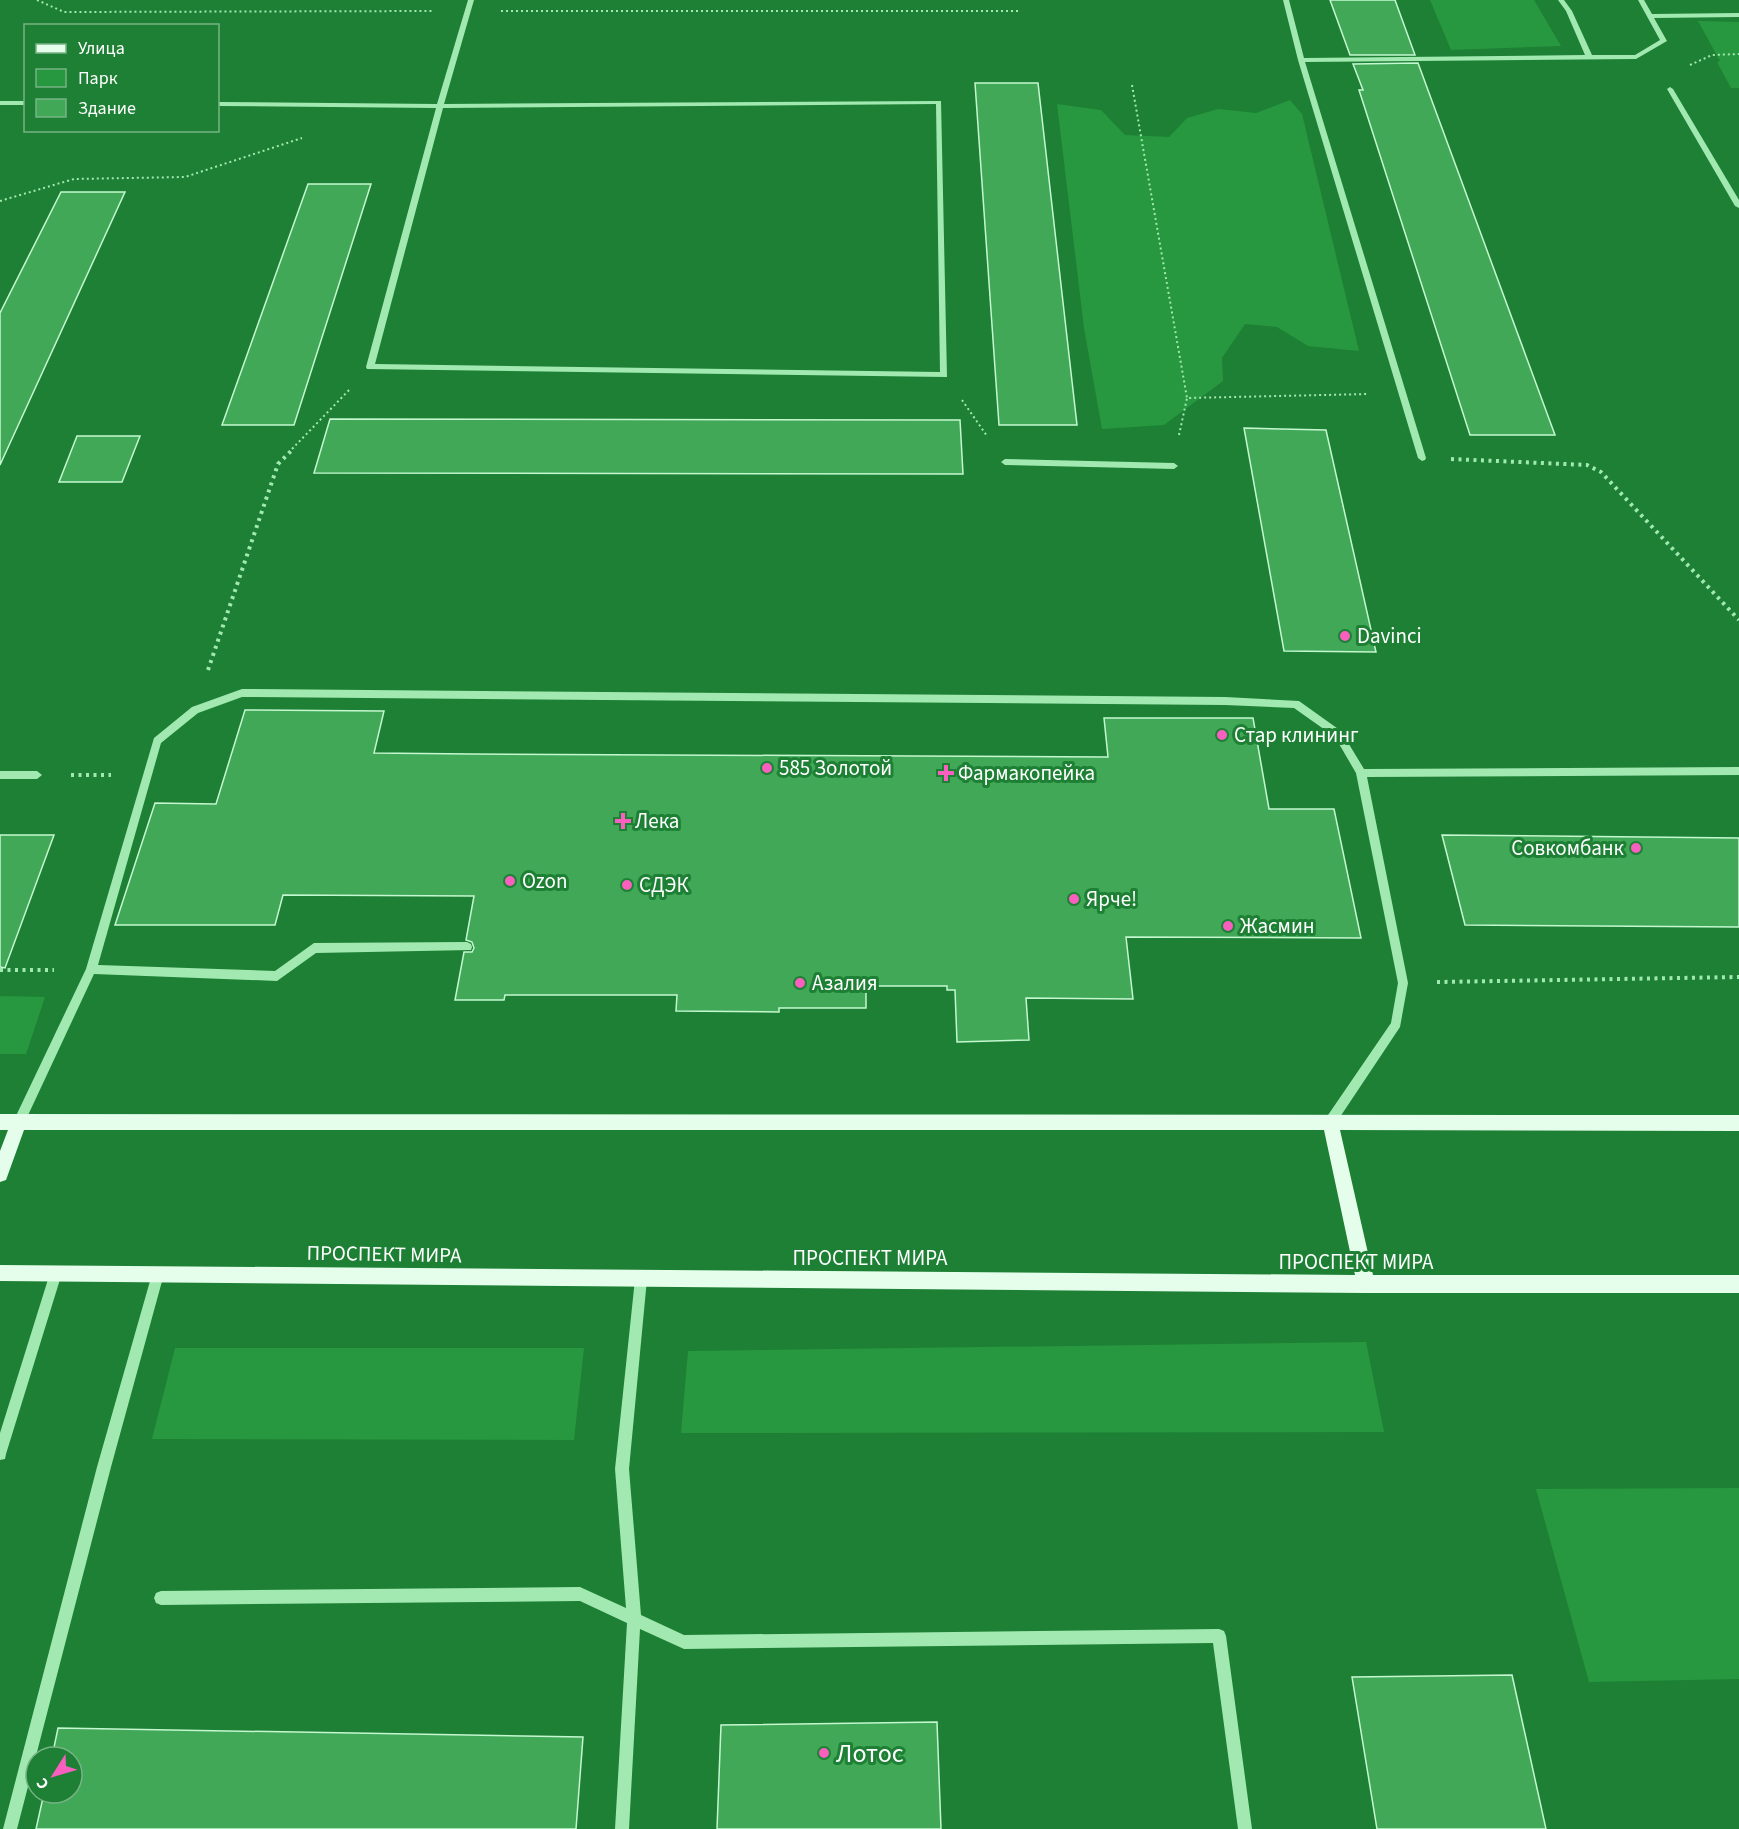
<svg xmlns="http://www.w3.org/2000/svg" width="1739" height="1829" font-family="'Source Sans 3',sans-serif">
<rect width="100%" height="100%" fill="#1d8034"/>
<path fill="#27983f" d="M1430 0H1534L1561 46 1451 50Z
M1698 21 1739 22V88H1731L1717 62 1720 61Z
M1290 100 1302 114 1359 351 1308 346 1277 327 1245 324 1222 358 1223 381 1164 425 1102 429 1084 328 1057 104 1101 110 1125 135 1169 137 1187 118 1218 109 1256 113Z
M0 996 45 997 26 1054H0Z
M1366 1342 1384 1432 681 1433 688 1351Z
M175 1348H584L574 1440 152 1439Z
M1739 1488V1679L1589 1682 1536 1489Z"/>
<path fill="#41a858" stroke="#c5f7d0" stroke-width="1.5" d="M1330 0H1395L1415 55H1350Z
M1418 63 1555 435H1470L1359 90H1363L1353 64Z
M975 83H1038L1077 425H999Z
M308 184H371L294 425H222Z
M61 192H125L0 465V313Z
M330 419 960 420 963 474 314 473Z
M1244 428 1326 430 1376 652 1284 651Z
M77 436H140L122 482H59Z
M245 710 384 711 374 753 472 754 1108 757 1104 718H1253L1269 809H1334L1361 938 1126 937 1133 999 1026 998 1029 1040 957 1042 955 990H947V986H866V1008H779V1012L676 1011 677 995H505L504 1000H455L464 952H472L474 948 472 942 466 940 474 896 283 895 275 925H115L155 803 216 804Z
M0 835H54L5 968 0 967Z
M1442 835 1739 838V927L1465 925Z
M1512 1675 1546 1829H1377L1352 1677Z
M937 1722 941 1829H717L721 1725Z
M58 1728 583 1737 576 1829H36L44 1793H72V1757H52Z"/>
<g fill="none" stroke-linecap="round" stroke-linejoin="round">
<path stroke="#a1e9b1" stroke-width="2" stroke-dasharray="2 3" stroke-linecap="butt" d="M37 0 64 12 434 11
M501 11H1019
M1690 65 1712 55 1739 54
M1132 85 1187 398
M0 201 74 179 185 177 302 138
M962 400 987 436
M1179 435 1187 398 1369 394
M292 449 351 388"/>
<path stroke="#a1e9b1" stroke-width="4" stroke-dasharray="3 4.5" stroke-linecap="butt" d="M1451 459 1587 465 1601 472 1739 620
M208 670 278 464 294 448
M71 775H111
M0 970H54
M1437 982 1739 977"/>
<path fill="#a1e9b1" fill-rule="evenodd" d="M468 0H474L444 104 941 101 947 377 367 369 366 367 436 108 218 106V102L437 104ZM936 104 940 372 375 364 443 108Z
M1283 0H1289L1304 58 1585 55 1566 11 1558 0H1564L1572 11 1592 55H1635L1660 40 1638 0H1644L1652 14 1739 13V17L1654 18 1667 41 1636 59 1305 62 1426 458 1425 460 1422 461 1418 458 1298 60Z
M1670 87 1673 89 1739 200V208L1735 206 1667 89Z
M0 101H26V105H0Z
M1005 459 1174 463 1178 466 1174 469 1005 465 1001 462Z
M242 689 1225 697 1299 701 1341 731 1364 769 1739 767V775L1367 777 1408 983 1400 1027 1334 1126 1330 1127 1326 1126 1324 1122 1326 1118 1391 1023 1398 983 1356 773 1335 737 1294 708 1225 705 242 697 198 713 161 743 98 965 275 971 314 943 467 942 471 944 472 947 471 950 316 953 277 981 94 974 23 1126 19 1127 15 1126 13 1122 15 1118 86 969 154 738 192 707Z
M0 771H37L42 775 37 779H0Z
M56 1267 60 1269 62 1273 6 1454 5 1459 0 1460V1433L50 1273 52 1269Z
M158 1268 162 1270 164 1274 111 1467 17 1829H3L97 1467 152 1274 154 1270Z
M641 1273 645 1275 647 1279 629 1469 641 1615 684 1635 1219 1629 1224 1631 1226 1636 1252 1829H1238L1213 1643 684 1649 640 1629 629 1829H615L627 1623 580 1601 161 1605 156 1603 154 1598 156 1593 161 1591 580 1587 626 1608 615 1469 635 1279 637 1275Z"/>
<path fill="#e4feeb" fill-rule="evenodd" d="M0 1114 1739 1115V1131L1340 1130 1373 1275H1739V1293H1366L0 1281V1265L1355 1275 1324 1130H24L6 1180 0 1182V1151L8 1130H0Z"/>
</g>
<g fill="#f85fbe" stroke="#1d8034" stroke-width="2">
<circle cx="1345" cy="636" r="6"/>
<circle cx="1222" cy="735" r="6"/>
<circle cx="767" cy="768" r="6"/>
<path d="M943 764h6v6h6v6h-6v6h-6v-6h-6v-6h6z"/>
<path d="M620 812h6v6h6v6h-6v6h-6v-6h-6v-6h6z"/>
<circle cx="1636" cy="848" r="6"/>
<circle cx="510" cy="881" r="6"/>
<circle cx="627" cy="885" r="6"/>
<circle cx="1074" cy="899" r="6"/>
<circle cx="1228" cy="926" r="6"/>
<circle cx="800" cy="983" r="6"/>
<circle cx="824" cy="1753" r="6"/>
</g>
<g text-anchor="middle" stroke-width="6" stroke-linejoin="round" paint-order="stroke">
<g font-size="21" fill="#fff" stroke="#1d8034" text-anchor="start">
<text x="1357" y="643">Davinci</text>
<text x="1234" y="742">Стар клининг</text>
<text x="779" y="775">585 Золотой</text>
<text x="958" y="780">Фармакопейка</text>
<text x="635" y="828">Лека</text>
<text x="1624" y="855" text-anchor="end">Совкомбанк</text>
<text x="522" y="888">Ozon</text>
<text x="639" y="892">СДЭК</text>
<text x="1086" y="906">Ярче!</text>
<text x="1240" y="933">Жасмин</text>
<text x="812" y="990">Азалия</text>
</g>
<g font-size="21" fill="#fff" stroke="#1d8034">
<text transform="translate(384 1254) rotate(1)" y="7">ПРОСПЕКТ МИРА</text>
<text x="870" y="1265">ПРОСПЕКТ МИРА</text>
<text x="1356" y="1269">ПРОСПЕКТ МИРА</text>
</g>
<g font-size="26" fill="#fff" stroke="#1d8034" text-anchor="start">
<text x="836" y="1762">Лотос</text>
</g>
</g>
<rect x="24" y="24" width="195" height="108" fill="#1d8034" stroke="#77b385" stroke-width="1.5"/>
<rect x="36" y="44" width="30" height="9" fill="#e4feeb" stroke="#77b385" stroke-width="1.5"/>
<text x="78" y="54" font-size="18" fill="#ffffff">Улица</text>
<rect x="36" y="69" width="30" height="18" fill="#27983f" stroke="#77b385" stroke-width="1.5"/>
<text x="78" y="84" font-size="18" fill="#ffffff">Парк</text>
<rect x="36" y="99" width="30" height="18" fill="#41a858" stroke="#77b385" stroke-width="1.5"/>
<text x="78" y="114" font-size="18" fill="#ffffff">Здание</text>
<g transform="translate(54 1775) rotate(233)"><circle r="28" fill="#1d8034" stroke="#77b385" stroke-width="1.5"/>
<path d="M0-4.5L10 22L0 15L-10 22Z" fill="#f85fbe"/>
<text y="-9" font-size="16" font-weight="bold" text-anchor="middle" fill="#ffffff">С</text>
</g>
</svg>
